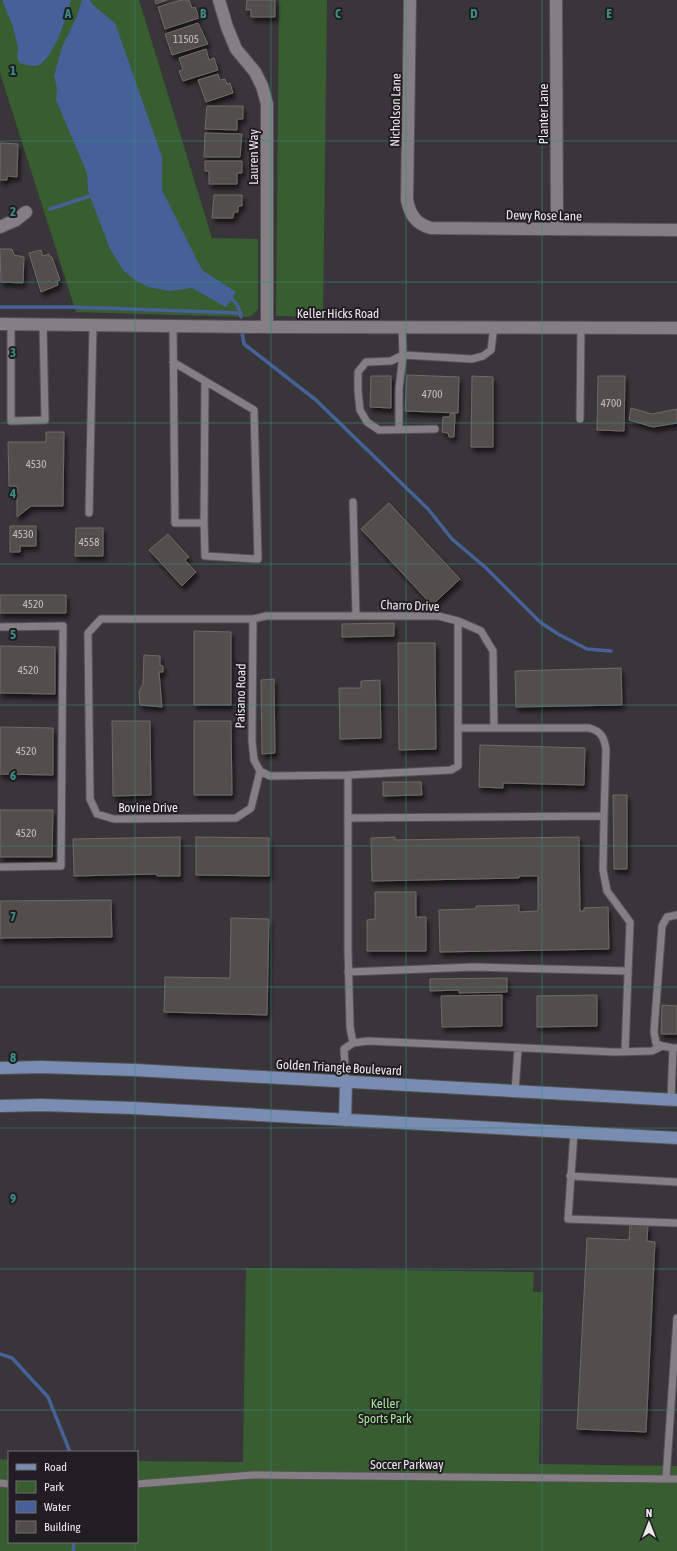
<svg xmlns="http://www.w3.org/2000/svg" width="677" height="1551" font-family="'Asap Condensed',sans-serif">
<defs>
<filter id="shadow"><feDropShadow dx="2.5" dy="4.5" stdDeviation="2" flood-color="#0009"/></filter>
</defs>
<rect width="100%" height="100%" fill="#393639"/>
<path fill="#375d30" d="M0 0H139L212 238 258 239V308C254 315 251 317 243 317L76 312 0 73Z
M279 0H327L323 317 276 316Z
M246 1268 534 1272 533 1292H543L539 1464 677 1466V1551H0V1459L9 1460V1542H137V1461L243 1462Z"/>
<path fill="#466198" d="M2 0H71C68 14 52 65 35 66 31 66 24 64 20 63L17 58 18 47 12 24Z
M82 0H90L93 5 115 23 162 157V190L202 270 236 292 226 307 192 288 170 291 148 287 135 280 123 270 110 249 88 191 87 173 56 100 57 88 54 76 62 47 77 16Z"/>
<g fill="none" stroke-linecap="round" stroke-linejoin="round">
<path stroke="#466198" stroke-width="3.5" d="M50 209 93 195
M229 297C237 302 240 308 241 317
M0 307H72L241 313
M242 332 244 344 316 400 428 509 452 539 486 568 540 622 558 634 587 649 611 651
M0 1354 12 1358 48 1397 70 1452
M73 1551 74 1542"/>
</g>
<path fill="#524d4b" stroke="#6e6a68" filter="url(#shadow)" d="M155 0H167L156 4Z
M181 0H189L192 8 195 7 199 18 165 29 158 7Z
M247 0H275V17H251V10H246Z
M198 23 208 44 172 55 165 34Z
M206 49 209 60 214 58 218 70 183 81 179 71 183 70 179 58Z
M218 74 220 80 225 79 227 84 230 83 233 93 206 102 198 80Z
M207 106H243V119H237V130L205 129Z
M205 133 242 134 240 157H204Z
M0 143 18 144 17 177 7 176V180H0Z
M205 161H242V173H237V184H209V171H205Z
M214 195H242V206H238V212H234L233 218H212Z
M0 249H12L14 255 24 257 23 283 1 282Z
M41 250 43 256 49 254 50 257H52L60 280 57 281 58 285 41 292 29 253Z
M407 375 459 377 458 413 405 411Z
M371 376H391V408L370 407Z
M472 376 493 377V447H471Z
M598 376H625L624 431 597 430Z
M631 408 652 414 677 409V423L653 427 629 420Z
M451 413 455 414 454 437H449L448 433 442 432 443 417H449Z
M46 432H64L63 506H31L17 517V486H9L8 442H46Z
M389 503 460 579 432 605 361 529Z
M10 526H36V546H20V552H10Z
M76 528H103V556H75Z
M168 534 189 557 185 560 196 572 182 586 149 550Z
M0 595H66V613H0Z
M394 623V636L342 637V624Z
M194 631 231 632V705H194Z
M398 643H435L436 749 399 750Z
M0 646 55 647V694L0 693Z
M144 655 160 656V665L163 666V672H159L162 707 140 705 139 692 143 684Z
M621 668 622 705 516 707 515 671Z
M274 679 275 753 262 754 261 680Z
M380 680 381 738 340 739 339 688H361V681Z
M112 721H150L151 795 113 796Z
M194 721H231L232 795H194Z
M0 727 53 728V775L0 774Z
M480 745 585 748 584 785 503 783V788L479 787Z
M383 782H421L422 795 383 796Z
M613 795H627V869H614Z
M0 810H53L52 857H0Z
M180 837V876H157V874L74 876 73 839Z
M196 837 269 838V876L196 875Z
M395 837V840L579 837 580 911H584V908L608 907 609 949 440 952 439 910 476 909V906L519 905V912L538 911V876H519V878L372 881 371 838Z
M375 892H416V917H426V951H367V920L375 919Z
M111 900 112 937 0 938V901Z
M231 918 269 919 267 1015 164 1012 165 977 230 978Z
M507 978V992L459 993V990L430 991V979Z
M502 995V1026L442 1027 441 996Z
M597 995V1026L537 1027V996Z
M662 1005 677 1006V1034H661Z
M630 1225H648L647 1241 655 1242 646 1432 577 1429 587 1238 629 1240Z"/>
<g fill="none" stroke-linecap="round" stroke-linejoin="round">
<defs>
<path id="service" d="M11 324V421L45 420 43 324
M173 325 175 523H204L205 556 258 559 254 410 173 362
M402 327 403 355 391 361 366 362 358 372V391L360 410 367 422 379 430 435 429
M580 419 581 327
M399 429V389L403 355 472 359 483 356 491 350 494 326
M353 502 356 616
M89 513 93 325
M204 523 205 381
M266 616H438L458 621V766L451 770 348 775 270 776 260 771 251 808 236 818 114 819 97 814 90 799 88 633 101 619H253Z
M253 619 252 741 254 760 260 771
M458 621 481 631 493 651 494 728
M0 627 63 626 61 866 0 867
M459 728H589C601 731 604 737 606 749L604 816
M348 775V818
M348 972 474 967 628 971
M353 1043 350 1027 348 949V818L604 816 603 870 607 891 630 922 625 1052
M673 1048 662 1046 656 1043 654 1032 662 926 667 917 677 915
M346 1082 344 1049 353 1043 368 1041 614 1052 652 1051 662 1046
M515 1091 518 1049
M671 1100 673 1048H677
M574 1132 568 1219 677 1223
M570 1176 677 1182
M666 1479 677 1318
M0 1483 9 1484
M137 1484 252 1475 677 1479"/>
<path id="minor" d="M219 0 227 27 236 49 255 72 262 86 267 104V327
M410 0 407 200C410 215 416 224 431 228L677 230
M556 0 557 229
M0 227 16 220 26 212"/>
<path id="tertiary" d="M0 324 267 327 677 328"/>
<path id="primary" d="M0 1068 41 1067 135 1070 677 1100
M0 1106 41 1105 133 1108 677 1138
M345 1120 346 1082"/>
</defs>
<use href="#service" stroke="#555355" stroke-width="9"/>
<use href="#minor" stroke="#555355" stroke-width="14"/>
<use href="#tertiary" stroke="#555355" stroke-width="14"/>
<use href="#primary" stroke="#555355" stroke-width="14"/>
<use href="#service" stroke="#837f82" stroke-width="7"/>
<use href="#minor" stroke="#837f82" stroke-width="12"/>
<use href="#tertiary" stroke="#837f82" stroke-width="12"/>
<use href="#primary" stroke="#798cb2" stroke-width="12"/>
</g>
<path fill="none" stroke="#3b8d87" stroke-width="1" stroke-opacity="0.55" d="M135 0V1452M271 0V1551M406 0V1551M542 0V1551M0 141H677M0 282H677M0 423H677M0 564H677M0 705H677M0 846H677M0 987H677M0 1128H677M0 1269H677M0 1410H677M135 1542V1551"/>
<g text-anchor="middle" stroke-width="4" stroke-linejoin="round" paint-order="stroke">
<g font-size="11" fill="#c4c1c2">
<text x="186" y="43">11505</text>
<text x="432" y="398">4700</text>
<text x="611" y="407">4700</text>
<text x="36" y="468">4530</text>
<text x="23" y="538">4530</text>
<text x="89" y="546">4558</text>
<text x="33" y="608">4520</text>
<text x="28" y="674">4520</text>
<text x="26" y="755">4520</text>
<text x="26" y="837">4520</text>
</g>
<g font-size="13" fill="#eae8ea" stroke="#201e20">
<text transform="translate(395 110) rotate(-89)" y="5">Nicholson Lane</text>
<text transform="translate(543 114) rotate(-90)" y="5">Planter Lane</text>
<text transform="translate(253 157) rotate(-90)" y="5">Lauren Way</text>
<text transform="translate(544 215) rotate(1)" y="5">Dewy Rose Lane</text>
<text x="338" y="318">Keller Hicks Road</text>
<text transform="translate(410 605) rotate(2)" y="5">Charro Drive</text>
<text transform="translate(240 696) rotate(-89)" y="5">Paisano Road</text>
<text x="148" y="812">Bovine Drive</text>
<text transform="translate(339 1067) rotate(3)" y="5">Golden Triangle Boulevard</text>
<text x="407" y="1469">Soccer Parkway</text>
</g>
<g font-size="13" fill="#a1e396" stroke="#201e20">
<text x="385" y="1408">Keller<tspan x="385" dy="15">Sports Park</tspan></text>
</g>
</g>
<g font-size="13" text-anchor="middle" font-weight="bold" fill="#3b8d87" stroke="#201e20" stroke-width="4" stroke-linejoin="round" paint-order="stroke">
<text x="68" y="18">A</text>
<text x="203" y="18">B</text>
<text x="338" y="18">C</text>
<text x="474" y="18">D</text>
<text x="609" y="18">E</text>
<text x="13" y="75">1</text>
<text x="13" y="216">2</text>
<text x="13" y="357">3</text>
<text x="13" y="498">4</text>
<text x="13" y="639">5</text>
<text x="13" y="780">6</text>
<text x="13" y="921">7</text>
<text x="13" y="1062">8</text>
<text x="13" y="1203">9</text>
</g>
<rect x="8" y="1451" width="130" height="92" fill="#201e20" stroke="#716f71"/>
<rect x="16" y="1464" width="20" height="6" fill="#798cb2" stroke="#716f71"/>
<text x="44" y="1471" font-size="12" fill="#eae8ea">Road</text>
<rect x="16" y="1481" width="20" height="12" fill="#375d30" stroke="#716f71"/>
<text x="44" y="1491" font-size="12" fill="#eae8ea">Park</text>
<rect x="16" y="1501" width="20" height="12" fill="#466198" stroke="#716f71"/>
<text x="44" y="1511" font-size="12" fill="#eae8ea">Water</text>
<rect x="16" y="1521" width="20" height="12" fill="#524d4b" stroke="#716f71"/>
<text x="44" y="1531" font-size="12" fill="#eae8ea">Building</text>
<g transform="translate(649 1523)" stroke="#201e20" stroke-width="3" paint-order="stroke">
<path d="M0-3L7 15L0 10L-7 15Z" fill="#eae8ea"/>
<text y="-6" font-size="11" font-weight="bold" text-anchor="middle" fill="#eae8ea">N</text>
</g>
</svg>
